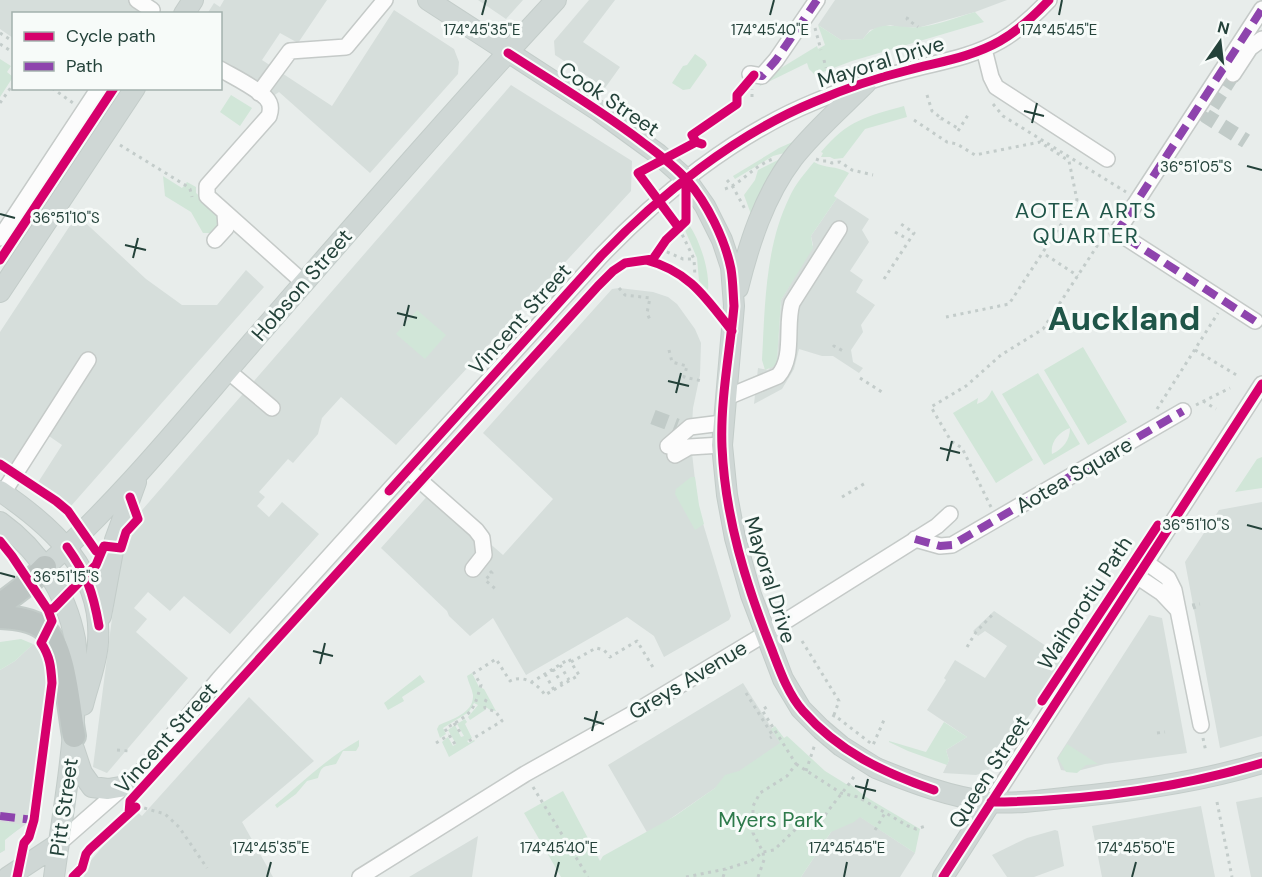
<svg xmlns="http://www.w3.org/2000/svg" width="1262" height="877" font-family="'DM Sans',sans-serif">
<rect width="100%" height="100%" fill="#e8edeb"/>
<path fill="#d6dedb" d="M0 0H146L137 13 14 14 13 38 0 29Z
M224 0H327L298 43 280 33 262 60 332 106 394 10 454 49 459 62 458 74 370 173 279 92 270 98 221 65 220 14H207L214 3 220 7Z
M478 0H523L506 19Z
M589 0H615L583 42 620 67 605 88 555 55 554 41Z
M835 0H1007L975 12 921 27 903 28 890 25 870 30 863 39 841 40 818 25Z
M511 85 632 161 631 191 396 445 341 397 322 418 318 434 293 463 288 459 259 492 265 497 257 506 269 517 282 502 319 534 230 634 184 596 170 611 148 592 134 608 147 619 136 632 188 678 107 773 93 767 123 532Z
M837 198 869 219 862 230 869 242 850 271 863 280 856 292 875 305 861 325 863 332 851 350 853 362 863 368 859 373 833 356H822L799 349 794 369 782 389 754 404 758 368 768 370 777 360 781 300 813 245 811 236Z
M77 215 146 279 182 305H217L246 270 264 287 71 506 37 484 62 445 46 434 19 473 0 460V332Z
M619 288 653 292 668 297 677 304 695 329 701 343 700 375 693 408 691 444 698 507 731 616 729 620 664 657 654 636 627 617 526 675 493 618 470 636 449 616 447 611 381 548 431 492 503 555 553 499 483 433 612 289Z
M1262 502V736L1220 748 1185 562 1219 510Z
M994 611 1071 663 1045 703 1040 700 1018 732 1022 736 1008 757 1000 758 986 772 976 775 943 773 949 760 946 750 967 737 927 710 946 680 944 678 955 660 985 678 1007 646 985 631 978 636 973 631Z
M1149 615 1162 618 1187 753 1105 764 1073 772 1061 770 1057 758Z
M33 644 40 649 46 662 47 676 29 822 5 839V850L0 853V670L15 661Z
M743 683 781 743 648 834 608 765Z
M249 697 314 761 242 822 273 877H84L86 866 104 845 136 811 142 816Z
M1262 797V877H1251L1236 802Z
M1201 806 1215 877H1102L1092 826Z
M847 808 915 853 900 877H801Z
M1055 830 1058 831 1064 866 1034 877H1007L992 855 1027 838Z
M478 836 472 877H409Z"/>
<path fill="#d1e6d8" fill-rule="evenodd" d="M975 12 984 22 852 61 815 75 809 69 807 63 758 87 781 68 817 46 818 49 825 45 818 25 841 40 863 39C879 17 898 30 920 27 938 25 957 17 975 12Z
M695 54 705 61 707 65 690 89 683 90 672 83 683 66 687 65Z
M0 59 11 66 7 72 13 77 0 97Z
M231 95 252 108 240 126 220 112Z
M904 106 907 117 865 129 843 158 834 159 830 157H821L823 153 821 152C848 120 865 117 904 106Z
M797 140 788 152 773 156 735 179 733 176 779 148Z
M782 158 752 217 744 195 755 180 758 170Z
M814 162C826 169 835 165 849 173L834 196 837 198 811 236 813 248 781 300 777 360 775 366 765 370 762 360C765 306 765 246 790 196 796 183 805 173 814 162Z
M163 176 182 188 187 182 196 187V193L225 218 213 233H203L191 212 165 196Z
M689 225C700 240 710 272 708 290L699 281 697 258 684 228Z
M417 310 446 335 425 359 396 334Z
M1083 347 1127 422 1088 445 1044 370Z
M1038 373 1080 444 1044 465 1002 394ZM1070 428C1070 440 1063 449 1052 454 1050 442 1059 432 1070 428Z
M992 390 1033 460 996 483 953 413 978 398 977 404C985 401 988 398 992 390Z
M1262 457V488L1235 492 1257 459Z
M691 477H695L699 505 704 524 695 530 675 494 676 489Z
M21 639 33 644 15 661 0 670V642Z
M472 673 479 687 484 689 496 711 490 710 486 707 484 708 485 710 470 720 468 717 478 705 474 703 469 712 443 728 446 734 440 738 437 729 439 725C452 719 474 713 473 695 472 688 468 682 467 676Z
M420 675 425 682 402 697 404 701 388 710 384 703Z
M465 719 467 722 465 724 472 738 467 741 469 743 474 740 475 741 449 757 442 742 448 737 453 746 456 744 448 730 455 725 461 737 464 736 457 724Z
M944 722 967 737 946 750 949 760 947 765 908 751 889 742V741L926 752Z
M775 726 784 738 787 736 825 771 846 784H850L866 797 920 829 915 853 860 817 854 822 831 832 801 877H561L524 813 563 791 600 861 603 856 675 816 715 788 725 775 739 771 780 743 771 729Z
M359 740V746L356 751H343L336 764C323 767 322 765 318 778L307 781 296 794 277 808 275 805C302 783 328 757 359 740Z
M1067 744 1098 764 1086 765 1077 773 1066 772 1058 758Z
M0 822 19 824 21 827 5 840V850L0 853Z"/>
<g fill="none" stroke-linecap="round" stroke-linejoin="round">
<path stroke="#c1cbc8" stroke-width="15" stroke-dasharray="15 8" stroke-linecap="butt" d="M1233 74 1206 116 1246 141
M653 417 677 426"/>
<defs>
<path id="minor" d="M137 0 152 10
M984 49 991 77 996 87 1107 159
M220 69C234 77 255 87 266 98 271 103 271 110 269 116L207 186V196L304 283
M750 74 762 76 776 60 817 0
M1233 74 1250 48 1262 39
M259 93 290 51 346 47 385 0
M0 238 99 88
M215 240 226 228 225 213
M1255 321 1117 232 1262 9
M228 371 272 408
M725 398 778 376C795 357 785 326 792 303L839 229
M668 446 690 427 722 423
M675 455 689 447 722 445
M408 470 476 530 482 538 484 555 473 569
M3 493 88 360
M915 539 940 546 952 545 1183 411
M1147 563 1168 578 1174 590 1201 725
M1138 577 1162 593 1178 610
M991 802 1262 384
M58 844 146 767 219 679 260 633 601 256C658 196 736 134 814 102 844 89 876 78 909 70 939 62 972 57 1000 41 1019 30 1034 16 1049 0
M360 877 525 774 632 714 765 634 937 526 950 514"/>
<path id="major" d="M428 0 599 111 658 154 686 179 705 206 722 240 731 267 734 306 722 445 727 495 735 538 751 595 783 679 801 709 821 729
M184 14 193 0
M738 288C749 244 764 196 793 158 814 131 842 107 866 83
M0 292 135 88
M0 491C53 527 103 572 98 642 97 663 88 684 83 705
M0 522C39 550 66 592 75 639 78 659 76 679 75 699 73 759 62 818 54 877
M45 567C120 500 183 422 248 347 350 230 451 113 556 0
M101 616 115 540 136 482
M74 749 82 773 92 787 108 789 126 786
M876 768C913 783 950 797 990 802 1017 804 1046 800 1072 797 1136 791 1200 782 1262 763
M8 877 58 844
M943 877 991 802"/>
<path id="highway" d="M0 605 30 582 45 567
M0 617C15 618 32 619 44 629 65 645 69 710 74 736"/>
</defs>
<use href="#minor" stroke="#c5cac8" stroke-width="18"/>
<use href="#major" stroke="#c3ccc9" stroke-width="22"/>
<use href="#highway" stroke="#c3ccc9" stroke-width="26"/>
<path stroke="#c3ccca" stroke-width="3" stroke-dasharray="3 4.5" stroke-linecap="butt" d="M908 17 907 19 918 27
M815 28 821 50
M0 33 14 42
M0 44 14 53
M14 60V63
M824 60 826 68
M14 71V72
M52 88 73 103
M927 95 932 111 941 118 940 120
M752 97V89
M0 103 14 83
M993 104 1003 116 1126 192
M941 118 959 129
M914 120 947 142 957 144 975 155 1040 142 1069 161 1077 200 1009 304 946 317
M958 131 968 115
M120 145 185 185 190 189 192 197
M816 159 821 161H827L832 163 840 162 852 170 873 175
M727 180 733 187 746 211
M725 189C741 184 753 166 773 159
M679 228 694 259 695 277
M895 232 904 237
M660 249 683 259H694
M1046 255 1078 276
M884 279 914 233 901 224
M619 288 625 295 650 298 647 313 651 322
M833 347 834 346 845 352
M669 350 672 362 687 366 684 377 702 381
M1195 350 1238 376
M860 378 885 394
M1203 401 1216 409
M1196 405 1230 388
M1157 409 1218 313
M842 497 867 482
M991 507 962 448 951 441 931 407 966 386 1001 355 1043 329 1099 243 1105 239
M490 571 492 573 485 580 498 591
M1192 605 1200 604
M1193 608 1200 606
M802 641 839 701 834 715
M967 647 976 632 995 612
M571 662 596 648 604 650 610 657 637 641 654 669
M560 665 569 680
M553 669 562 684
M545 674 554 690
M746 693 773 736 770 738
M833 717 834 715 873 745 884 720
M454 723 462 735
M1157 733 1165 732
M1203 738 1206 752
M469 741 502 721 496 712 485 708 484 704 488 696
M436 743 449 735
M455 744 445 729C470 714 473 714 481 685L474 673 496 659 510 681C523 674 538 684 545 695L579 675 569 659 532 682
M117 750 129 751
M796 764 841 793 858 797 908 826 916 829 926 826
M806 771 815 744
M533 787 588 877
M1217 802 1232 877
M137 806 165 814 179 827 207 868
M875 830 885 813
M686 877 726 869 751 861 763 852 774 850 800 825 822 820C832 804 845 791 855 775
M723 877 726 869
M758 877 764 860 763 852 753 833V806L760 793 787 776 796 764 762 710 768 706"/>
<use href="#minor" stroke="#fcfcfc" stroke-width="15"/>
<use href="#major" stroke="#cfd7d5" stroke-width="20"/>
<use href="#highway" stroke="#bcc4c2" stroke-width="22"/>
<defs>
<path id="major-bridge" d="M821 729 841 746 876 768"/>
</defs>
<use href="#major-bridge" stroke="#c3ccc9" stroke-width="22" stroke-linecap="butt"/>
<use href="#major-bridge" stroke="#cfd7d5" stroke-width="20"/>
<path stroke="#8e44ad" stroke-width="8" stroke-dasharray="15 8" stroke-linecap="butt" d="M750 74 762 76 776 60 817 0
M1255 321 1117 232 1262 9
M915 539 940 546 952 545 1183 411
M0 816 34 820"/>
<defs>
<path id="cycleway" d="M508 53C553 82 599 109 641 141 657 153 674 165 687 180 707 203 725 239 731 269 733 281 733 293 734 306 730 351 720 401 722 447 725 517 746 585 772 650 780 671 788 694 803 711 838 751 884 773 934 790
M696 142 692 135 737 104V95L754 75
M679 228 638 173 696 142 702 144
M0 260 114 88
M646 260C689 271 706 298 732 331
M0 464 56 501 68 511 96 551 101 553 104 546 121 548 126 532 138 519 130 497
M389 491 601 256C658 196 736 134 814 102 844 89 876 78 909 70 939 62 972 57 1000 41 1019 30 1034 16 1049 0
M0 541 12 556 48 610
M67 547C87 575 93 592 99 626
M1042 701 1158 525
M991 802C1082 801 1175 789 1262 763
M129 813 130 801 598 286 613 271 625 263 653 259 666 240 686 221V179
M17 877 24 843 29 837 34 820 52 683C51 667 50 656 41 643L52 621 48 610 54 608 96 565 101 553
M73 877 82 868 86 854 90 849 136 807
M943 877 1262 384"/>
</defs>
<use href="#cycleway" stroke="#f7fbf9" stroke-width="13"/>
<use href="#cycleway" stroke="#d6006c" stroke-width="9"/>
</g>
<path fill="none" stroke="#24423a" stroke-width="2" d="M482 15 486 0M770 15 774 0M1059 15 1062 0M1024 111 1044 116M1032 123 1037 103M1247 166 1262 170M0 214 15 218M125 245 146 250M133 258 138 238M397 313 417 318M404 326 409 305M668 381 689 386M676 393 681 373M940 448 960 453M947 461 952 441M1247 525 1262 529M0 573 15 577M313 651 333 656M320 664 325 643M584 718 604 724M592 731 597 711M855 786 876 791M863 799 868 779M267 877 271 862M555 877 559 862M844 877 847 862M1132 877 1136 862"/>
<g text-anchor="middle" stroke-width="6" stroke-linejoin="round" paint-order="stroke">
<g font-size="21" fill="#24423a" stroke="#f7fbf9">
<text transform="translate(881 62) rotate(-17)" y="7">Mayoral Drive</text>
<text transform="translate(609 99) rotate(34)" y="7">Cook Street</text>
<text transform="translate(302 285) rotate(-49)" y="7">Hobson Street</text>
<text transform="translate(520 319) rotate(-48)" y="7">Vincent Street</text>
<text transform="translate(1074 475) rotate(-30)" y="7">Aotea Square</text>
<text transform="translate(770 580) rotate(73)" y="7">Mayoral Drive</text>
<text transform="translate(1085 603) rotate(-57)" y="7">Waihorotiu Path</text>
<text transform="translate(688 680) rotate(-31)" y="7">Greys Avenue</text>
<text transform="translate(166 738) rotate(-48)" y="7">Vincent Street</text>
<text transform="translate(989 772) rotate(-57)" y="7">Queen Street</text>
<text transform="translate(64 807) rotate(-82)" y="7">Pitt Street</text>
</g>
<g font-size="21" fill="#2d7a4b" stroke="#f7fbf9">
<text x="771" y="827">Myers Park</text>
</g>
<g font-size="22" letter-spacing="1.5" fill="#1f5548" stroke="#f7fbf9">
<text x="1086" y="218">AOTEA ARTS<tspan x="1086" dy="25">QUARTER</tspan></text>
</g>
<g font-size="33" font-weight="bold" fill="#1f5548" stroke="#f7fbf9">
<text x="1124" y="330">Auckland</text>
</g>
</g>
<g font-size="15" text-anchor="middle" fill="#24423a" stroke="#f7fbf9" stroke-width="6" stroke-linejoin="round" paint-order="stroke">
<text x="482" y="35">174°45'35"E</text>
<text x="770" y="35">174°45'40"E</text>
<text x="1059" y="35">174°45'45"E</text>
<text x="1196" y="172">36°51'05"S</text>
<text x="66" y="223">36°51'10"S</text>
<text x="1196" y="530">36°51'10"S</text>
<text x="66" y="582">36°51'15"S</text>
<text x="271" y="853">174°45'35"E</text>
<text x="559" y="853">174°45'40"E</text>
<text x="847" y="853">174°45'45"E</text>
<text x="1136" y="853">174°45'50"E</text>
</g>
<rect x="12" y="12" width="210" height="78" fill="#f7fbf9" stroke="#a3b1ad" stroke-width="1.5"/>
<rect x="24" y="32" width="30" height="9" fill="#d6006c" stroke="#a3b1ad" stroke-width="1.5"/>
<text x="66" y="42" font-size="18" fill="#24423a">Cycle path</text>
<rect x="24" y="62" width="30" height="9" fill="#8e44ad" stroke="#a3b1ad" stroke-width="1.5"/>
<text x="66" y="72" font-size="18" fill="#24423a">Path</text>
<g transform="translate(1220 42) rotate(14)" stroke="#f7fbf9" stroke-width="4.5" paint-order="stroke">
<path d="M0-4.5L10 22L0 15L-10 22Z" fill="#24423a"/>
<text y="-9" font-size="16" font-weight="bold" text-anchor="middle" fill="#24423a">N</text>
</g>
</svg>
